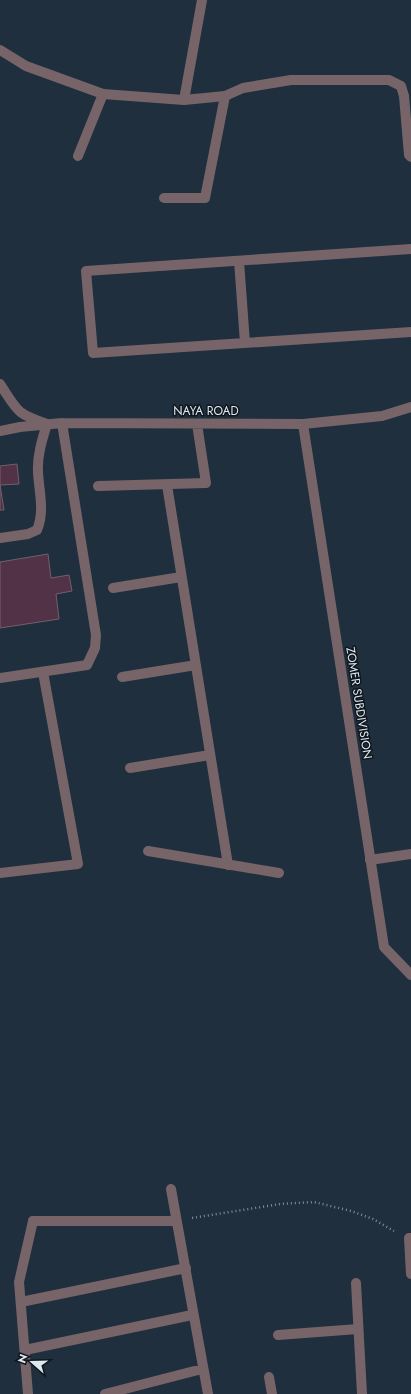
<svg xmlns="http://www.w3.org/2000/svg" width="411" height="1394" font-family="Jost,sans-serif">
<rect width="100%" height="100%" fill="#1f2f3d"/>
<path fill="#523246" stroke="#745f6c" d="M17 464 19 484 0 485 4 510H0V466Z
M48 554 51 578 69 575 72 591 56 594 59 619 0 628V562Z"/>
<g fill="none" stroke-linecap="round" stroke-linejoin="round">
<path stroke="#818e9a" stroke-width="2.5" stroke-dasharray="1 3" stroke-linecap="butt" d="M192 1218 280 1204 314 1202 351 1211 373 1219 394 1231"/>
<path stroke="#766468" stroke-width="10" d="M184 100 202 0
M78 156 103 94
M164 198H205L225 96
M0 384C18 411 15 413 47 424
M370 860 411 854
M0 873 78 864 43 672
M33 1221H175
M21 1302 186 1268
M278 1335 358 1329
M25 1350 192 1315
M269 1377 272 1394"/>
<path stroke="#766468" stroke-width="10" d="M0 50 26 66 103 94 184 100 225 96 243 88 291 80H389L401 86 404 96 409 155 411 157
M411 249 86 271 93 353 411 332
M239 261 245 343
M303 424 384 947 411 975
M0 431 20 427 62 423 303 424 382 416 411 407
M167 485 228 865
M98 486 206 483 197 424
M0 538 28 534 37 530C45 511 39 492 38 472 37 456 42 440 47 424
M113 588 181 577
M122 677 196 665
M0 678 87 665 95 648 96 635 62 423
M130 768 210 755
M148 851 279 873
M171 1189 208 1394
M411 1238H409L411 1274
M356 1283 362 1394
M28 1394 19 1282 33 1221
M105 1394 202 1369"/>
</g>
<g text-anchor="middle" stroke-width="3" stroke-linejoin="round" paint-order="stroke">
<g font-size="12" fill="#dee8f1" stroke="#0f161d">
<text x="206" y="415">NAYA ROAD</text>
<text transform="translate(359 703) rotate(81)" y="4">ZOMER SUBDIVISION</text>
</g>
</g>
<g transform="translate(32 1362) rotate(290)" stroke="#0f161d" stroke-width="3" paint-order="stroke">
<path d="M0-3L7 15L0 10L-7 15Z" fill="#dee8f1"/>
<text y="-6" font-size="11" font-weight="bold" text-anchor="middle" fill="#dee8f1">N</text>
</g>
</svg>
